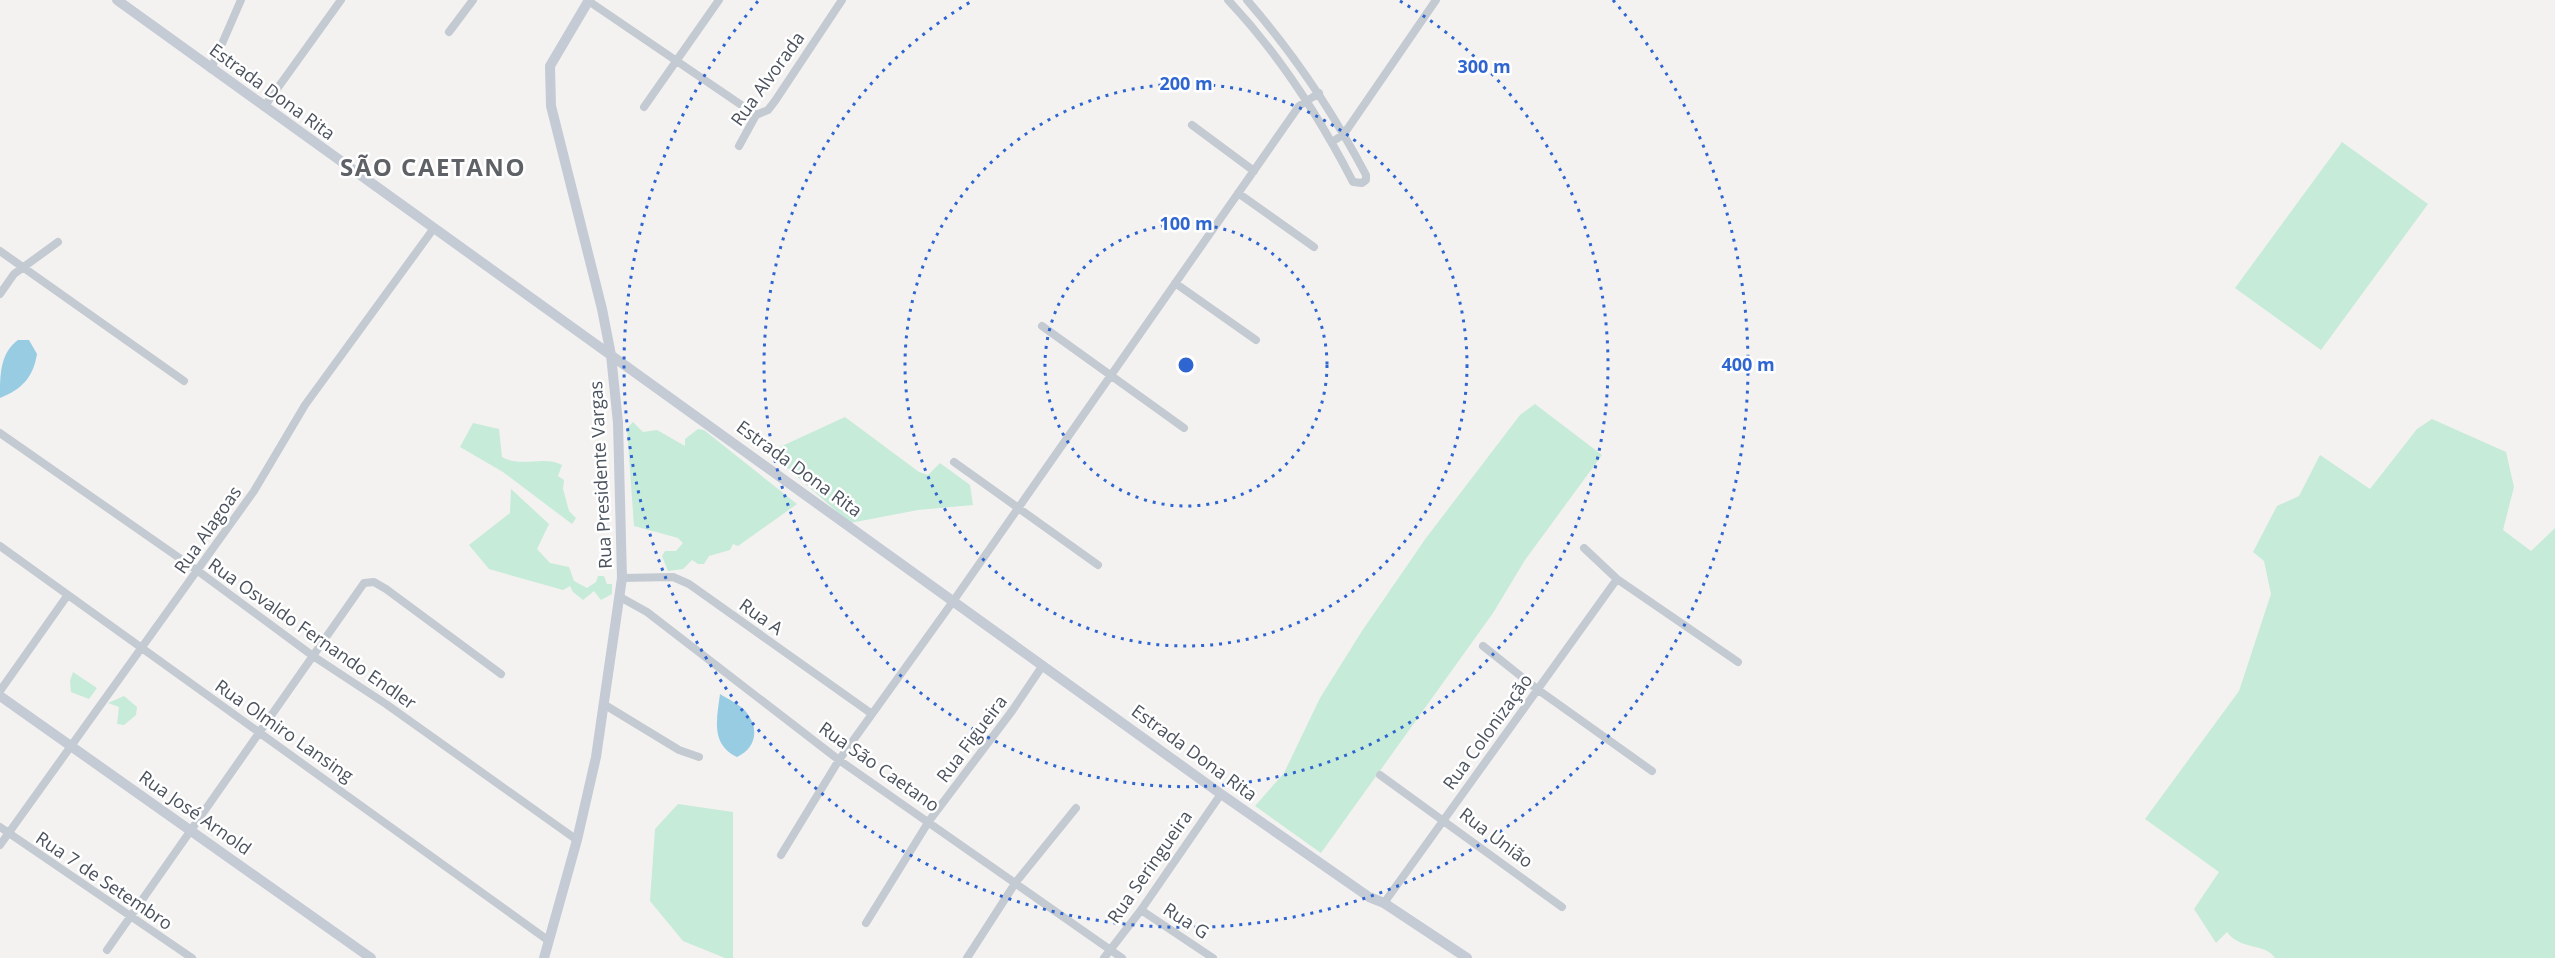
<svg xmlns="http://www.w3.org/2000/svg" width="2555" height="958" font-family="'Open Sans',sans-serif">
<rect width="100%" height="100%" fill="#f3f2f1"/>
<path fill="#c6ebd8" d="M2342 142 2428 204 2321 350 2235 288Z
M1535 404 1602 455 1525 560 1493 613 1321 853 1255 806 1284 773 1320 698 1362 631 1426 538 1520 415Z
M845 417 919 472 928 475 940 463 970 485 973 505 918 510 850 523 769 452Z
M2432 419 2506 452 2514 487 2503 530 2531 551 2555 528V958H2275C2264 942 2241 951 2227 932L2216 943 2194 909 2219 872 2145 819 2239 691 2271 594 2264 561 2253 552 2277 506 2299 496 2320 455 2370 489 2417 429Z
M633 422 643 432 657 430 685 446V439L698 429 704 430 797 504 738 546 733 544 730 550 709 556 704 564H698L692 560 683 569 668 571 662 556 665 551H676L683 543 678 538 634 526 627 428Z
M473 423 499 429 502 457C520 468 544 455 562 465L558 476 564 480 563 489 569 511 576 518 572 524 503 472 460 447Z
M511 489 549 524 537 549 550 563 569 567 574 581 587 588 596 582 598 576H604L607 584H612V594L601 600 594 591 583 600 573 592 570 586 563 590 489 569 469 545 510 513Z
M73 672 97 688 89 699 71 692 70 681Z
M124 696 137 707 136 715 124 725 117 724 119 707 108 703Z
M678 804 733 812V958H725L683 941 650 901 655 829Z"/>
<path fill="#98cce3" d="M18 340H29L37 354C33 378 22 389 0 398 0 375 0 353 18 340Z
M720 694C728 699 741 705 747 713 760 730 755 749 737 757 710 744 717 718 720 694Z"/>
<g fill="none" stroke-linecap="round" stroke-linejoin="round">
<path stroke="#c4cad1" stroke-width="8" d="M587 0 756 115
M1228 0C1279 54 1319 116 1353 182L1362 183 1366 180V175C1333 112 1294 54 1247 0
M449 32 473 0
M211 69 241 0
M264 107 341 0
M644 107 719 0
M1192 125 1254 171
M1332 142 1344 134 1436 0
M739 146 756 115 768 110 775 101 842 0
M1238 193 1314 247
M0 251 184 381
M1175 283 1256 340
M0 294 14 274 58 242
M1042 326 1184 428
M0 433 198 571 313 656 386 704 577 840
M954 462 1098 565
M0 546 549 941
M1584 548 1617 579 1738 662
M622 578 673 577 689 584 872 714
M620 597 647 612 839 760 1122 958
M1483 646 1537 689 1652 771
M0 691 67 596
M605 705 679 750 699 757
M1380 775 1562 907
M0 827 192 958
M0 845 254 491 305 405 434 228
M781 855 839 760 954 600 1299 106 1319 93
M1384 903 1617 579
M1141 910 1213 958
M866 923 929 821 1012 711 1043 665
M107 950 364 583 374 582 386 589 501 674
M967 958 1016 882 1076 808
M1104 958 1141 910 1221 794"/>
<path stroke="#c4cbd5" stroke-width="10" d="M117 0 1221 794 1369 897 1384 903 1467 958
M0 696 371 958
M544 958 577 840 596 757 622 578 618 423 611 355 602 309 551 106 550 66 589 0"/>
</g>
<g fill="none" stroke="#2e65d0" stroke-width="3" stroke-dasharray="3 6">
<circle cx="1186" cy="365" r="141"/>
<circle cx="1186" cy="365" r="281"/>
<path d="M1400 1A422 422 0 1 1 972 1"/>
<path d="M1613 0A562 562 0 1 1 759 0"/>
</g>
<g text-anchor="middle" stroke-width="5" stroke-linejoin="round" paint-order="stroke">
<g font-size="18" fill="#4b525d" stroke="#fff">
<text transform="translate(768 79) rotate(-54)" y="6">Rua Alvorada</text>
<text transform="translate(272 92) rotate(36)" y="6">Estrada Dona Rita</text>
<text transform="translate(799 469) rotate(36)" y="6">Estrada Dona Rita</text>
<text transform="translate(601 475) rotate(-93)" y="6">Rua Presidente Vargas</text>
<text transform="translate(208 530) rotate(-55)" y="6">Rua Alagoas</text>
<text transform="translate(761 617) rotate(35)" y="6">Rua A</text>
<text transform="translate(312 634) rotate(35)" y="6">Rua Osvaldo Fernando Endler</text>
<text transform="translate(284 731) rotate(35)" y="6">Rua Olmiro Lansing</text>
<text transform="translate(1488 732) rotate(-54)" y="6">Rua Colonização</text>
<text transform="translate(972 739) rotate(-53)" y="6">Rua Figueira</text>
<text transform="translate(1194 753) rotate(36)" y="6">Estrada Dona Rita</text>
<text transform="translate(879 767) rotate(35)" y="6">Rua São Caetano</text>
<text transform="translate(195 813) rotate(35)" y="6">Rua José Arnold</text>
<text transform="translate(1496 838) rotate(37)" y="6">Rua União</text>
<text transform="translate(1150 867) rotate(-55)" y="6">Rua Seringueira</text>
<text transform="translate(104 881) rotate(34)" y="6">Rua 7 de Setembro</text>
<text transform="translate(1186 921) rotate(33)" y="6">Rua G</text>
</g>
<g font-size="24" font-weight="bold" letter-spacing="1.5" fill="#5e6165" stroke="#fff">
<text x="433" y="176">SÃO CAETANO</text>
</g>
</g>
<circle cx="1186" cy="365" r="9" fill="#2e65d0" stroke="#fff" stroke-width="3"/>
<g font-size="18" text-anchor="middle" font-weight="bold" fill="#2e65d0" stroke="#fff" stroke-width="5" stroke-linejoin="round" paint-order="stroke">
<text x="1484" y="73">300 m</text>
<text x="1186" y="90">200 m</text>
<text x="1186" y="230">100 m</text>
<text x="1748" y="371">400 m</text>
</g>
</svg>
